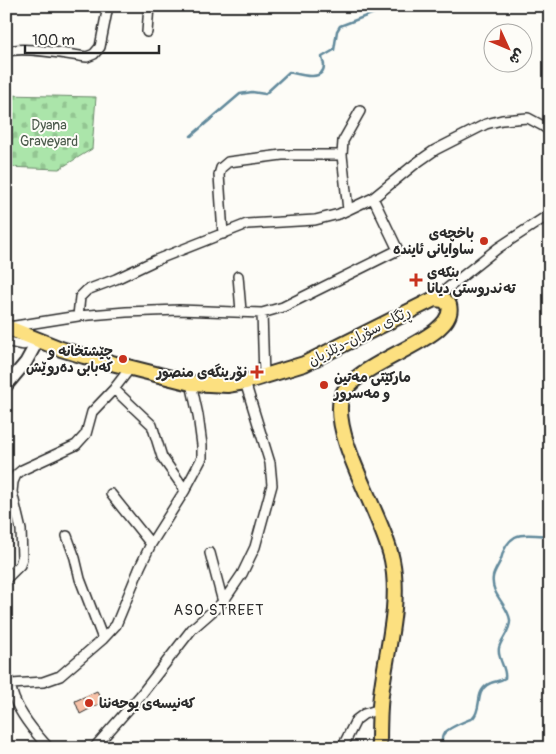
<svg xmlns="http://www.w3.org/2000/svg" width="556" height="754" font-family="Pangolin,'Playpen Sans Arabic',sans-serif">
<defs>
<pattern id="cemetery-stones" width="16" height="16" patternUnits="userSpaceOnUse" patternTransform="scale(1.25)"><rect width="16" height="16" fill="#abe5aa"/><path d="M2 7V4a2 2 0 0 1 4 0v3zM10 15v-3a2 2 0 0 1 4 0v3z" fill="#93c592"/></pattern>
</defs>
<rect width="100%" height="100%" fill="#fdfcf7"/>
<filter id="ink" filterUnits="userSpaceOnUse"><feTurbulence type="fractalNoise" baseFrequency=".02" numOctaves="2"/><feDisplacementMap in="SourceGraphic" scale="10" xChannelSelector="R" yChannelSelector="G"/><feConvolveMatrix kernelMatrix="1 2 1 2 8 2 1 2 1" color-interpolation-filters="sRGB"/></filter>
<g filter="url(#ink)">
<path fill="url(#cemetery-stones)" stroke="#6b886a" d="M6 95 96 97 92 149 59 169 6 167Z"/>
<g fill="none" stroke-linecap="round" stroke-linejoin="round">
<path stroke="#628a9c" stroke-width="2.5" d="M191 136 240 94 252 92 265 94 289 72C298 74 324 83 324 65 324 63 322 60 322 57L334 50 337 31 340 26 374 13 379 6
M443 748C442 744 441 739 443 735 446 728 466 721 473 718 482 709 475 693 487 685 492 681 499 682 505 678 507 668 497 659 499 648 501 639 511 630 510 620 508 605 490 594 493 577 494 571 499 565 501 559 503 550 507 542 515 537 525 532 539 537 550 535"/>
</g>
<path fill="#f7c2a8" stroke="#2b2b2b" d="M97 691 103 702 80 714 75 701Z"/>
<g fill="none" stroke-linecap="round" stroke-linejoin="round">
<defs>
<path id="minor" d="M147 32 149 6
M6 52C21 45 69 55 87 57L94 54 100 47 108 6
M342 155 343 141 360 111
M223 234 219 175 221 168 228 162 282 155H342L348 210
M238 276 241 311
M434 299 498 248 550 214
M262 313 264 377
M78 316 80 297 87 290 116 279 156 260 247 224 315 220 339 214 373 198 415 164 435 150 486 124 502 120 528 118 543 126 550 131
M9 327 78 316 126 312 179 310 262 313 283 307 398 250 373 198
M6 341C18 344 26 349 35 338
M114 389 152 425 162 457 185 490
M111 494 151 544
M67 536 75 558 80 579 103 639
M210 553 223 602
M6 579 20 565 22 558 21 530 12 492 13 482 16 475 22 470 76 445 86 434 92 412 114 389 131 367
M6 675C10 683 11 690 14 698 21 716 36 734 49 748
M11 684 43 682 60 676 103 639 116 625 140 567 151 544 185 490 202 458V445L198 415 191 383
M94 748 140 696 192 629 223 602 242 574 255 547 272 485 270 463 245 382
M342 748 356 720 364 714 380 709"/>
<path id="tertiary" d="M6 386 26 362 38 340"/>
<path id="primary" d="M6 327 61 349 84 356 191 383 227 385 245 382 304 364 434 299 444 300 449 305C459 340 350 361 341 399 332 439 383 516 392 560 401 605 386 651 381 695 379 712 379 730 379 748"/>
</defs>
<use href="#minor" stroke="#2b2b2b" stroke-width="12"/>
<use href="#tertiary" stroke="#2b2b2b" stroke-width="15"/>
<use href="#primary" stroke="#2b2b2b" stroke-width="18"/>
<use href="#minor" stroke="#fdfcf7" stroke-width="9"/>
<use href="#tertiary" stroke="#fdfcf7" stroke-width="11"/>
<use href="#primary" stroke="#fce080" stroke-width="14"/>
</g>
</g>
<g fill="#c8321e" stroke="#fdfcf7" stroke-width="2">
<circle cx="484" cy="241" r="5"/>
<path d="M413.5 272.5h5v5h5v5h-5v5h-5v-5h-5v-5h5z"/>
<circle cx="123" cy="359" r="5"/>
<path d="M254.5 364.5h5v5h5v5h-5v5h-5v-5h-5v-5h5z"/>
<circle cx="324" cy="385" r="5"/>
<circle cx="89" cy="703" r="5"/>
</g>
<g text-anchor="middle" stroke-width="4" stroke-linejoin="round" paint-order="stroke">
<g font-size="14" fill="#4b5a4b" stroke="#fdfcf7">
<text x="49" y="130">Dyana<tspan x="49" dy="16">Graveyard</tspan></text>
</g>
<g font-size="14" font-weight="bold" fill="#2b2b2b" stroke="#fdfcf7" text-anchor="end">
<text x="474" y="238">باخچەی<tspan x="474" dy="16">ساوایانی ئایندە</tspan></text>
<text x="427" y="277" text-anchor="start">بنکەی<tspan x="427" dy="16">تەندروستی دیانا</tspan></text>
<text x="113" y="356">چێشتخانە و<tspan x="113" dy="16">کەبابی دەروێش</tspan></text>
<text x="247" y="377">نۆرینگه‌ی منصور</text>
<text x="334" y="382" text-anchor="start">مارکێتی مەتین<tspan x="334" dy="16">و مەسرور</tspan></text>
<text x="99" y="708" text-anchor="start">کەنیسەی یوحەننا</text>
</g>
<g font-size="14" fill="#2b2b2b" stroke="#fdfcf7">
<text transform="translate(359 336) rotate(-27)" y="5">ڕێگای سۆران-دێلزیان</text>
</g>
<g font-size="15" letter-spacing="1" fill="#2b2b2b" stroke="#fdfcf7">
<text x="219" y="615">ASO STREET</text>
</g>
</g>
<rect width="556" height="754" fill="none" stroke="#fdfcf7" stroke-width="25"/>
<rect x="12" y="12" width="531" height="729" fill="none" stroke="#2b2b2b" stroke-width="2" filter="url(#ink)"/>
<g transform="translate(508 48) rotate(134)"><circle r="24" fill="#fdfcf7" stroke="#a9a8a5"/>
<path d="M0-4L9 19L0 12L-9 19Z" fill="#c8321e"/>
<text y="-8" font-size="14" font-weight="bold" text-anchor="middle" fill="#2b2b2b">ش</text>
</g>
<path d="M25 45v8h134v-8" fill="none" stroke="#2b2b2b" stroke-width="2.5"/>
<text x="32" y="45" font-size="15" fill="#2b2b2b" stroke="#fdfcf7" stroke-width="4" paint-order="stroke">100 m</text>
</svg>
